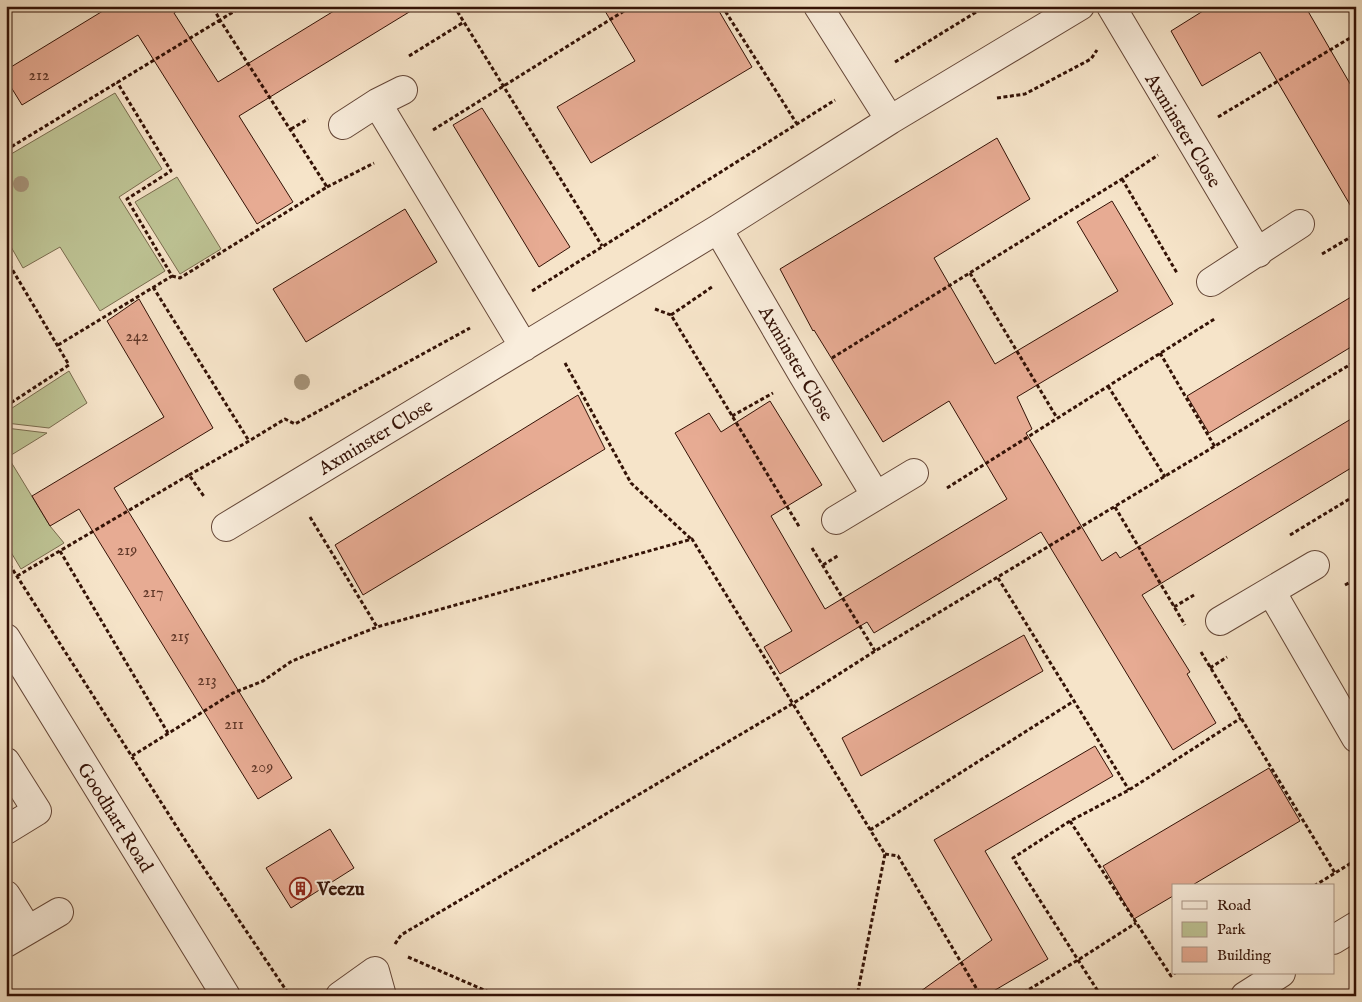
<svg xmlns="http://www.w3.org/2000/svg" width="1362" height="1002" font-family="'IM FELL English',serif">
<rect width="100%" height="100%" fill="#f6e4c9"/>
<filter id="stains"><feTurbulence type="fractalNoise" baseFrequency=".004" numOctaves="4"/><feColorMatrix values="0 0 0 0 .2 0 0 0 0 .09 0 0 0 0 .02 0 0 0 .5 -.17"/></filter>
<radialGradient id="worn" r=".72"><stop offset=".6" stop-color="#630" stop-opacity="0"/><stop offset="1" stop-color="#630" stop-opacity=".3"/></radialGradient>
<path fill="#bec495" stroke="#796b4e" d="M115 93 162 169 119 197 165 271 100 311 60 247 23 268 6 238V157Z
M177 177 221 249 180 274 135 202Z
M69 371 87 403 49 428 6 423V412Z
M6 428 47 433 8 457 50 526 64 543 21 569 6 544Z"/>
<path fill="#e7ab93" stroke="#341206" d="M111 6H185L174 13 218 82 342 6H419L239 116 293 202 257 224 138 35 22 105 6 79V70Z
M602 6H716L752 67 591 163 557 107 635 61Z
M1211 6H1305L1356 94V215L1260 52 1202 86 1171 31Z
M482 108 570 247 539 267 453 125Z
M997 138 1030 199 934 258 995 364 1118 291 1077 222 1112 201 1173 304 1017 397 1032 429 1026 433 1102 561 1116 552 1120 558 1356 416V465L1142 595 1190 672 1187 674 1216 723 1173 750 1041 532 874 633 867 622 780 674 764 647 792 631 675 433 709 413 721 432 770 401 822 485 771 516 825 609 1007 499 949 401 883 442 814 330 813 331 780 269Z
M405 209 437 262 306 342 273 289Z
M1356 294V344L1209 433 1187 396Z
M139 299 213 428 114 488 292 778 258 799 79 509 50 526 32 496 164 417 107 321Z
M578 395 605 449 363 595 335 545Z
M1024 635 1043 671 861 776 842 738Z
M1095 746 1113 776 985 851 1048 959 985 996H914L992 940 934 840Z
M1269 768 1300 821 1191 886H1173V896L1134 919 1103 866Z
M330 829 354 868 291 908 266 868Z"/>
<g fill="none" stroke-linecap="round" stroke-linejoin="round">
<defs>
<path id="minor" d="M818 6 890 120
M1111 6 1258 253
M377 103 524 347
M343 125 377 103 403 90
M718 229 803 375 876 496
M1211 282 1300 224
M836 520 914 473
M226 527 718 229 890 120 1080 6
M1271 591 1356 738
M1220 621 1315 565
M6 638 226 996
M6 762 37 811 6 830
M6 895 28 930
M1333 940 1356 926
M6 943 59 912
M340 996 375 971 382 996
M1245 996 1281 973"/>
</defs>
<use href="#minor" stroke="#644637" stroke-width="30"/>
<path stroke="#341206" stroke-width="3" stroke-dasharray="4 2.5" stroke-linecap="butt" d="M454 6 602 246
M722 6 797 124
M1348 6 1355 18 1356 47
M409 56 464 22
M895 62 986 6
M997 98 1025 94 1091 59 1097 50
M1218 117 1355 35
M291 129 308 119
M433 130 632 6
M6 150 220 20 212 6
M1122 179 1177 273
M327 187 374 163
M1322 254 1356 234
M6 259 69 365 6 406
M970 273 1057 418
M172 276 180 278 327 187 220 20 243 6
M153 287 249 441
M532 291 835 100
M655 309 671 315 800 528
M671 315 712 287
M58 345 172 276 127 199 171 171 117 82
M1160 353 1215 447
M832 358 1122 179 1158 155
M565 363 631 483 691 539
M1108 386 1165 477
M732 416 773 393
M189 475 249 441 285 419 295 424 470 328
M947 488 1216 318
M1115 507 1185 625
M310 517 377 627
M1290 535 1356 495
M812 548 875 651
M60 551 168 733
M6 559 187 843 290 996
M823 565 839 555
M17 576 189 475 205 498
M998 578 1129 790
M1345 585 1356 579
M1174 607 1194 595
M1201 652 1335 873
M1210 668 1227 657
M132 756 233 693 263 681 292 661 377 627 692 539 885 854 857 996
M1070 821 1171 976 1175 973
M870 830 1074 701
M885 854 898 856 981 996
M1314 886 1356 860
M395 944 401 935 792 704 875 651 1356 361
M408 957 498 996
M1018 996 1078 960 1136 923
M1101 996 1013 858 1070 821 1129 790 1241 718"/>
<use href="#minor" stroke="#f9eddc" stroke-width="28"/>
</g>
<g fill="#a69379">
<circle cx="21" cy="184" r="8"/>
<circle cx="302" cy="382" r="8"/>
</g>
<defs>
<symbol id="building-ring" viewBox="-11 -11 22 22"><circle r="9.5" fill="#f9eddc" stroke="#8f2418" stroke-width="1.5"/><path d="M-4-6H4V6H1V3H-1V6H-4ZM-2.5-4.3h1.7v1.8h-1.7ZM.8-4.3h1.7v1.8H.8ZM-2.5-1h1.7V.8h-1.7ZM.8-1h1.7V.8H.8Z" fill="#8f2418"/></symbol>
</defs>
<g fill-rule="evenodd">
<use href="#building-ring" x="288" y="876" width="25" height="25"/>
</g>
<g text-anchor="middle" stroke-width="4" stroke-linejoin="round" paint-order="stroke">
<g font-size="16" fill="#613829">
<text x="39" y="80">212</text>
<text x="137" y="341">242</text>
<text x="127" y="555">219</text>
<text x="153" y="597">217</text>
<text x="180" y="641">215</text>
<text x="207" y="685">213</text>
<text x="234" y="729">211</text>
<text x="262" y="772">209</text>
</g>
<g font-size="19" fill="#341206" stroke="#f9eddc">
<text transform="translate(1184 130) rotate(59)" y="7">Axminster Close</text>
<text transform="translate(797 363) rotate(60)" y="7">Axminster Close</text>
<text transform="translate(375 436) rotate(-31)" y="7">Axminster Close</text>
<text transform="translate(116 817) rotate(58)" y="7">Goodhart Road</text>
</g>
<g font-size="19" font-weight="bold" fill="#341206" stroke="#f9eddc" text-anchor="start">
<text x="317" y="895">Veezu</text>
</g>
</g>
<rect width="1362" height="1002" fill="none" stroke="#f6e4c9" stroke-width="25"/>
<rect x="8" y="8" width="1347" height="987" fill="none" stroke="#341206" stroke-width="2.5"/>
<rect x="12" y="12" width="1337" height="977" fill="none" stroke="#341206"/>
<rect x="1172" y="884" width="162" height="90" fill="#f9eddc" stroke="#aa9586"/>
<rect x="1182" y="901" width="25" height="8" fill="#f9eddc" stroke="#aa9586"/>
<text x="1217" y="910" font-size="15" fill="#341206">Road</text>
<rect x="1182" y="922" width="25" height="15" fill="#bec495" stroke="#aa9586"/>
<text x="1217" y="934" font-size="15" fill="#341206">Park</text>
<rect x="1182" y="947" width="25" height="15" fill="#e7ab93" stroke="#aa9586"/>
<text x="1217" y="960" font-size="15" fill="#341206">Building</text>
<rect width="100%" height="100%" filter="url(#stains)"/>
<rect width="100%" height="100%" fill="url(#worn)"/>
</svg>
